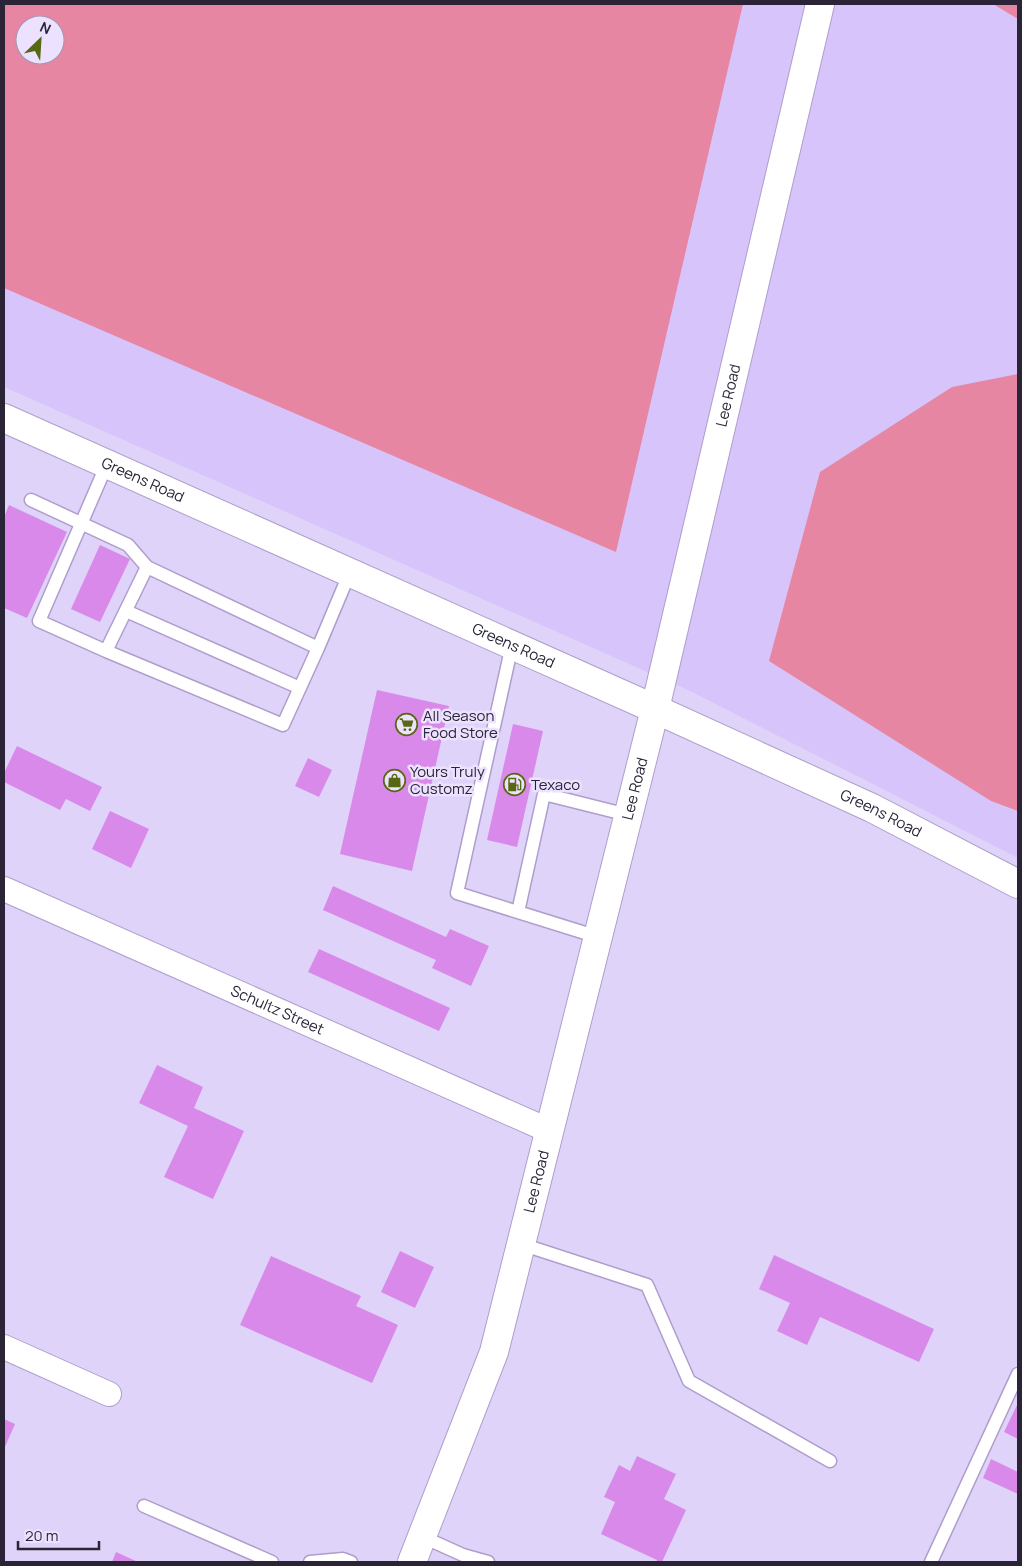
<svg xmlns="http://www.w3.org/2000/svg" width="1022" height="1566" font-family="Manrope,sans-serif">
<rect width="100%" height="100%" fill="#e0d3f9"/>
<path fill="#d7c4fb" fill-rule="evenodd" d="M4 4H1018V858L690 691 4 387ZM25 25H55V55H25Z"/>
<path fill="#e686a3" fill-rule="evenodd" d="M4 4H743L616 552 4 288ZM25 25H55V55H25Z
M993 4H1018V19Z
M1018 374V811L991 801 769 661 820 472 952 387Z"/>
<path fill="#d989e9" d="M9 505 67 532 27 618 4 608V517Z
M100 545 130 559 100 622 71 609Z
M377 690 449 706 412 871 340 854Z
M513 724 543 731 517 847 487 840Z
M17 746 102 787 90 811 66 799 60 810 4 782V773Z
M308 758 332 770 319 797 295 786Z
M110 811 149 829 131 868 92 849Z
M333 886 446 937 450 929 489 946 471 986 432 968 436 960 323 910Z
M319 949 450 1008 439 1031 308 972Z
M157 1065 203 1087 194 1108 244 1131 213 1199 164 1177 188 1126 139 1103Z
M400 1251 434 1267 415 1308 381 1292Z
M774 1255 934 1329 919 1362 820 1317 807 1345 777 1331 790 1303 759 1289Z
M271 1256 361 1296 356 1306 398 1325 372 1383 240 1325Z
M1017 1405 1018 1406V1439L1004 1432Z
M4 1419 15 1424 4 1449Z
M637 1456 676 1474 664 1499 686 1510 662 1562H656L657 1560 601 1534 615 1502 604 1497 619 1465 630 1471Z
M991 1459 1018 1472V1494L983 1478Z
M116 1552 138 1562H112Z"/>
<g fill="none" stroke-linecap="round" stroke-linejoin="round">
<defs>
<path id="service" d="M31 500 128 545 147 567
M126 611 300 688
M512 645 457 893 598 937
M318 648 283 725 106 651 147 567 318 648 350 572
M106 651 39 621 107 464
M518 912 544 794 628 815
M521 1244 647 1285 689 1381 830 1461
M144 1506 272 1562
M423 1537 463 1555 488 1562
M310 1562 343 1559 351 1562
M931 1562 1018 1374"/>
<g id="minor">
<path id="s1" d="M4 889 550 1131"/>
<path d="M4 1347 109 1394"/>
</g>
<g id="tertiary">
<path id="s2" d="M655 709 820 4"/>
</g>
<g id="secondary">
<path id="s3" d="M4 418 655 709 872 808 1018 884"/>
<path id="s4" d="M412 1562 494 1352 655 709"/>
</g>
</defs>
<use href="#service" stroke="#ae9ecc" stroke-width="15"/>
<use href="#minor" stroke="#ae9ecc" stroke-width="26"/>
<use href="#tertiary" stroke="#ae9ecc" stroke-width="30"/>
<use href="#secondary" stroke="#ae9ecc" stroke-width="30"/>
<use href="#service" stroke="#fff" stroke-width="12"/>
<use href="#minor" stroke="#fff" stroke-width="24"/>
<use href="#tertiary" stroke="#fff" stroke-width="28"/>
<use href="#secondary" stroke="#fff" stroke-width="28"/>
</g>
<defs>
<symbol id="supermarket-ring" viewBox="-11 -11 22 22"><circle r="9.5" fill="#ece2ff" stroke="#576813" stroke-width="1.5"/><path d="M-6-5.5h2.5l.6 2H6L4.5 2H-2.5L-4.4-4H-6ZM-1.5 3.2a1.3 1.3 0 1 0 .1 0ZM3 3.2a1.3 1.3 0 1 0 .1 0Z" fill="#576813"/></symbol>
<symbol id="shop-ring" viewBox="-11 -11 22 22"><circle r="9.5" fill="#ece2ff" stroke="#576813" stroke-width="1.5"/><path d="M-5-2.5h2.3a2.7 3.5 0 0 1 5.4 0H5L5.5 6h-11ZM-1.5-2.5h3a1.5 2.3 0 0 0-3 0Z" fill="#576813"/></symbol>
<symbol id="fuel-ring" viewBox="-11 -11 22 22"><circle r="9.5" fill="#ece2ff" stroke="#576813" stroke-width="1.5"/><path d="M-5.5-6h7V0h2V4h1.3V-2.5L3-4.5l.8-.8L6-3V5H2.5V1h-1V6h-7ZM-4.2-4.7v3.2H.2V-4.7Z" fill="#576813"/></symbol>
</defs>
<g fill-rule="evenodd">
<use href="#supermarket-ring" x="394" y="712" width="25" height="25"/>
<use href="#shop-ring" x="382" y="768" width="25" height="25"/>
<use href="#fuel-ring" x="502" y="772" width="25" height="25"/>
</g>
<g text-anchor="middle" stroke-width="5" stroke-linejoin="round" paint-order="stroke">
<g font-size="15" fill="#2a2436" stroke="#ece2ff">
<text dy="5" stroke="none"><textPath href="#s2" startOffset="322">Lee Road</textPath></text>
<text dy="5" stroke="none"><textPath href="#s3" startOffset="152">Greens Road</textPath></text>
<text dy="5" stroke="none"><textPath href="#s3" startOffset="558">Greens Road</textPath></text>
<text dy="5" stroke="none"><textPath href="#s4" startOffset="806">Lee Road</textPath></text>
<text dy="5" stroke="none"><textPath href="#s3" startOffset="962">Greens Road</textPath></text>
<text dy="5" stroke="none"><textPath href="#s1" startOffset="299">Schultz Street</textPath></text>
<text dy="5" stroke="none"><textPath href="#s4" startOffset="401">Lee Road</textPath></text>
</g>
<g font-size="15" fill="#2a2436" stroke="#ece2ff" text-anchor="start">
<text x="423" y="721">All Season<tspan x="423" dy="17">Food Store</tspan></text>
<text x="410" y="777">Yours Truly<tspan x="410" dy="17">Customz</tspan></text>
<text x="531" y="790">Texaco</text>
</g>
</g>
<rect width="1022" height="1566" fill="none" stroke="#2a2436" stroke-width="10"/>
<g transform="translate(40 40) rotate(25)"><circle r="24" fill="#ece2ff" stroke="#9e96af"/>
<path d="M0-4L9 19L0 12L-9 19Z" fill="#576813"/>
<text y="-8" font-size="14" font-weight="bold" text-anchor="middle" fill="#2a2436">N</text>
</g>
<path d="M18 1541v8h81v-8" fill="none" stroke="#2a2436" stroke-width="2.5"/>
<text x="25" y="1541" font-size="15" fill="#2a2436" stroke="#ece2ff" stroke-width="4" paint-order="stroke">20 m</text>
</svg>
